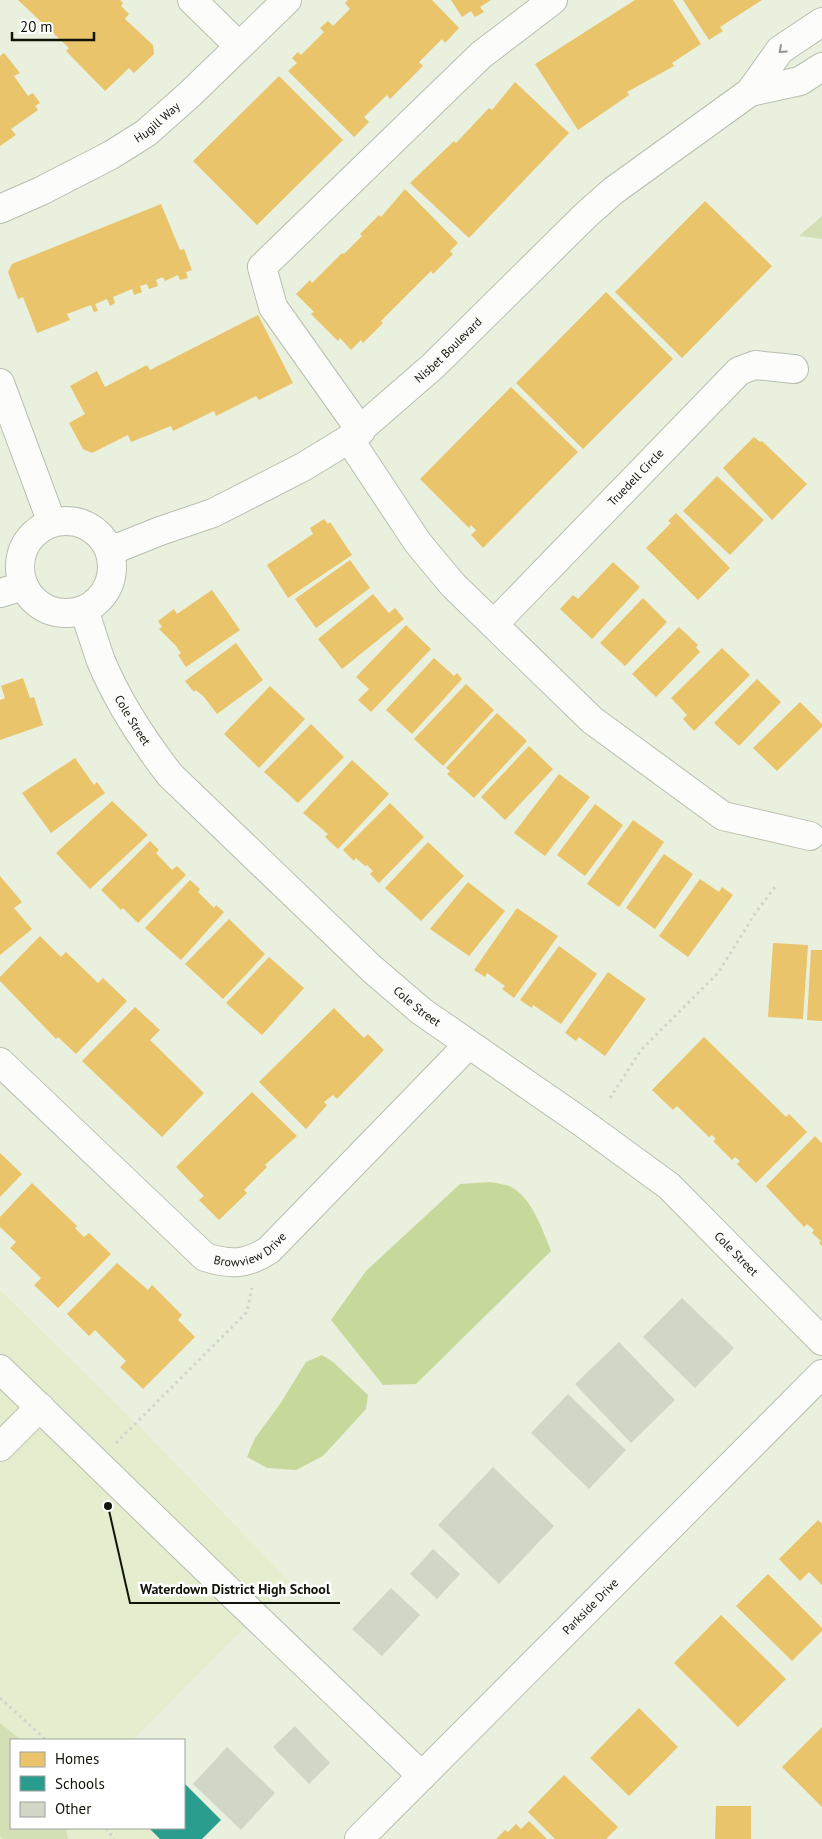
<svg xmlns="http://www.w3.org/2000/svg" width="822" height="1839" font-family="'PT Sans',sans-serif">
<rect width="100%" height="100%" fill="#e9f0dd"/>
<path fill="#e4eece" d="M0 1290 143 1430 290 1582 133 1740H11V1828H161L173 1839H0Z"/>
<path fill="#d3e0b6" d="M822 216V239L799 236Z
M0 1723 21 1740H11V1828H66L68 1839H3L0 1836Z"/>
<path fill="#c7d99a" d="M490 1182C496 1183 503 1184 509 1186 531 1195 543 1231 551 1251L416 1384 383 1385 331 1320 366 1271 460 1184Z
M322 1355 333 1362 368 1395 366 1409 323 1456 296 1470 267 1468 247 1457 255 1438 280 1404 306 1362Z"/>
<path fill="#e9c46a" d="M18 0H120L123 3 121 6 129 14 125 19 153 45 154 54 134 73 129 68 105 91 66 51 69 48Z
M348 0H432L459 28 445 43 442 39 419 62 423 66 390 99 387 95 364 117 369 122 354 137 288 71 297 63 292 58 298 52 301 55 324 32 320 28 328 21 333 26 350 9 345 3Z
M451 0H491L480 7 484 12 475 17 471 11 462 17Z
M635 0H673L701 44 672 63 674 66 627 92 629 95 578 130 535 64Z
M683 0H762L720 27 723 31 709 40Z
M4 53 20 73 14 76 28 96 33 93 40 103 35 106 38 110 11 129 16 135 0 146V56Z
M279 76 343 140 257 225 193 161Z
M515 82 569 133 469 238 410 183 454 141 456 143 489 108 492 110Z
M405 189 458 243 450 251 453 254 433 274 431 271 381 321 383 323 363 343 361 340 351 350 340 338 338 341 311 314 314 312 296 294 310 280 312 283 342 253 344 254 362 236 360 234 379 215 381 217Z
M705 201 772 266 682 358 615 292Z
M161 204 180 250 184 249 192 270 186 272 188 278 180 280 178 275 165 281 163 277 156 280 158 286 149 289 147 284 140 286 142 292 134 295 132 289 113 297 115 303 110 306 107 299 95 304 98 311 94 312 91 305 67 314 70 320 37 333 23 297 18 299 8 272 12 264Z
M606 292 673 359 583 449 516 383Z
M258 315 293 383 259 400 256 396 216 416 214 411 173 431 171 426 131 442 128 435 92 453 83 449 69 423 85 414 70 386 97 371 105 387 147 365 150 370Z
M511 387 578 452 483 548 471 535 476 530 471 525 469 528 420 479Z
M754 437 760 442 762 441 807 484 772 520 723 468Z
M717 476 764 520 730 555 683 511Z
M676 513 730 568 698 600 646 548 671 523 668 521Z
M324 519 328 524 330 522 352 555 288 598 267 565 313 534 310 528Z
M350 560 370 588 316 628 295 599Z
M613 562 640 587 592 639 560 609 573 595 578 599Z
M212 590 240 630 186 667 178 655 181 653 176 646 159 629 162 627 158 621 174 609 177 614Z
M373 594 389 613 395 608 404 619 342 669 318 639Z
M643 598 667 622 625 666 600 643Z
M406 625 431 649 371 712 358 700 369 689 356 677Z
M679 627 698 645 696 647 700 652 656 697 632 674Z
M236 643 263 680 217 714 204 697 196 690 194 692 185 681Z
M722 648 750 675 694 731 683 719 687 715 671 698Z
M434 658 454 676 457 673 462 679 412 734 386 710Z
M23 678 30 698 34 697 43 725 0 740V700L5 698 1 686Z
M757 679 781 702 739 746 714 723Z
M466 684 494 710 443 766 414 739Z
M270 686 305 719 259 768 224 734Z
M800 702 822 724V727L777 771 753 748Z
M497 713 527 741 474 798 447 774 450 771 446 768Z
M311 724 344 757 298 803 264 772Z
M529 746 553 769 505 820 481 797Z
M75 758 94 785 97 782 105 793 51 833 22 793Z
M352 760 389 794 338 849 325 837 328 834 303 813Z
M559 774 590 797 545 856 514 833Z
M112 801 148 835 90 889 56 853Z
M390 803 424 837 379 883 370 874 373 871 367 865 365 866 356 858 354 861 343 850Z
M595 804 623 825 585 876 557 855Z
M633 820 664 842 619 907 587 884Z
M150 841 159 850 156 853 172 870 177 866 186 875 138 923 123 908 121 910 101 890Z
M428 842 464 876 421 921 385 888Z
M664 854 693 874 655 929 626 908Z
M0 876 22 902 14 908 32 929 0 955Z
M700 879 719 892 722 887 733 895 688 957 659 936Z
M190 880 200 889 198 892 214 908 216 905 224 912 181 960 145 928Z
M468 882 505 911 469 956 430 929Z
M517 908 558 936 514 998 502 989 505 986 498 981 487 973 485 977 474 970Z
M229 919 265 954 223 999 185 964Z
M40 936 61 957 66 952 98 983 103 978 127 1001 76 1054 58 1037 56 1039 0 981V977Z
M773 943 808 945 803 1019 768 1017Z
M559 946 597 974 561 1024 533 1005 532 1008 520 1000Z
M811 950H822V1021L807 1020Z
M269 957 304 988 262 1035 226 1003Z
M608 972 646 999 605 1056 579 1037 576 1041 565 1033Z
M135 1007 160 1030 150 1040 204 1093 162 1137 82 1061Z
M334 1008 364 1038 368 1034 384 1050 337 1099 333 1095 324 1102 327 1105 306 1129 259 1082Z
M704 1037 786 1117 789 1114 807 1132 756 1183 737 1164 740 1161 735 1157 732 1160 713 1141 716 1139 712 1135 709 1137 677 1106 673 1110 652 1090Z
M252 1092 297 1136 265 1165 267 1167 244 1190 247 1193 219 1220 199 1200 204 1196 176 1167Z
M815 1136 822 1143V1246L819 1243 821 1241 812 1233 814 1230 807 1224 804 1227 766 1186Z
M0 1153 22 1174 0 1197Z
M32 1183 77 1226 75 1228 84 1237 89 1233 111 1254 58 1308 34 1285 41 1278 10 1248 16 1242 0 1227V1217Z
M117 1263 148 1290 152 1285 182 1315 178 1320 195 1337 143 1389 120 1367 126 1361 95 1330 89 1336 67 1314Z
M818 1520 822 1524V1585L809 1572 800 1581 779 1559Z
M768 1574 822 1628V1631L792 1661 736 1606Z
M721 1615 786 1679 738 1727 674 1663Z
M639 1708 678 1747 629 1796 590 1758Z
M822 1727V1807L782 1767Z
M564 1775 618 1827 606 1839H555L528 1812Z
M716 1806H751V1839H715Z
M529 1821 547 1839H496L505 1830 508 1832 516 1824 521 1829Z"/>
<path fill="#2a9d8f" d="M184 1783 221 1820 202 1839H160L149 1828H184Z"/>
<path fill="#d1d6c7" d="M682 1298 734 1348 695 1388 643 1337Z
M619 1342 675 1400 631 1443 575 1384Z
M568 1394 626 1450 589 1489 531 1433Z
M493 1467 554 1526 499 1584 438 1525Z
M433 1549 460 1574 437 1599 410 1574Z
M391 1588 420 1615 382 1656 352 1629Z
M295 1726 330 1763 309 1784 273 1747Z
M227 1747 275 1793 241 1830 193 1784Z"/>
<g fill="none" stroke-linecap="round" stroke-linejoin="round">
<defs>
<g id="minor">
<path d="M192 0 239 46"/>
<path d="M750 92 800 81 822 67"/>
<path id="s1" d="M0 209 41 191 111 155 146 133 190 94 287 0"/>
<path d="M0 383 52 523"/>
<path d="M361 431 273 307 262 267 481 55 553 0"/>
<path d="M349 439 418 543 453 585 592 720 723 816 810 836"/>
<circle cx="66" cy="567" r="46"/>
<path id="s2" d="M110 551 160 531 213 513 303 467 349 439 433 366 587 214 613 191 750 92 780 50 822 22"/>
<path d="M0 593 24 586"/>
<path id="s3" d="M84 610C90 627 95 644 101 661 118 702 143 740 170 775L372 969 421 1011 580 1121 669 1186 822 1341"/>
<path id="s4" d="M494 624 739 371 755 365 794 369"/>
<path id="s5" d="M0 1062 205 1257C231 1265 246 1265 269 1250L468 1045"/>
<path d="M0 1369 231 1593 422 1776"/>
<path d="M0 1447 40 1407"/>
</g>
<g id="major">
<path id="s6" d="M359 1839 822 1374"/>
</g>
</defs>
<use href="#minor" stroke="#b9beb0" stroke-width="30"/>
<use href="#major" stroke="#b9beb0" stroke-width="30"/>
<path stroke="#d1d3cd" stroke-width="3" stroke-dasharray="2.5 4" stroke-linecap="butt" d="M610 1098 641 1050 718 973 756 912 775 887
M116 1443 247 1312 252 1288
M0 1698 46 1740
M106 1828 114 1839"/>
<use href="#minor" stroke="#fcfdfa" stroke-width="28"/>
<use href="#major" stroke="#fcfdfa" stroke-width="28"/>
</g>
<defs><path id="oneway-chevron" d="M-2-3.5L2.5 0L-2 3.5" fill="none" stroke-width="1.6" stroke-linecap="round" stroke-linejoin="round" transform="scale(1.25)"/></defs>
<use stroke="#92948d" href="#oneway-chevron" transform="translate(782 50) rotate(138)"/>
<g text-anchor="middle" stroke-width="5" stroke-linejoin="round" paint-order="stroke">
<g font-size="12" fill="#111408" stroke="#fff">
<text dy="4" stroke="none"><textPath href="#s1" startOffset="180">Hugill Way</textPath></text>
<text dy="4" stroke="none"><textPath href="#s2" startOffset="398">Nisbet Boulevard</textPath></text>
<text dy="4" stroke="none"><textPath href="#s4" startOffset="204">Truedell Circle</textPath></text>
<text dy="4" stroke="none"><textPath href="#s3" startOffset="121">Cole Street</textPath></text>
<text dy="4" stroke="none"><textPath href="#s3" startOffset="526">Cole Street</textPath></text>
<text dy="4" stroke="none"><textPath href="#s5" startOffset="332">Browview Drive</textPath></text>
<text dy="4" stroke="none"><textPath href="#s3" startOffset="931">Cole Street</textPath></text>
<text dy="4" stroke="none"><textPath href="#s6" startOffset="328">Parkside Drive</textPath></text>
</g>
</g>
<path fill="none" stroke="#111408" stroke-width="2" d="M108 1506L130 1603H340"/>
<circle fill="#111408" stroke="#fff" stroke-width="2" cx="108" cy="1506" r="5"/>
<g font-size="14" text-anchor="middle" font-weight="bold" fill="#111408" stroke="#fff" stroke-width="5" stroke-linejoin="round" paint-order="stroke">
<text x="235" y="1594">Waterdown District High School</text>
</g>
<rect x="10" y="1739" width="175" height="90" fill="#ffffff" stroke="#a0a19c"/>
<rect x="20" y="1752" width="25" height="15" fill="#e9c46a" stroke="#a0a19c"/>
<text x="55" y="1764" font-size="15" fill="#111408">Homes</text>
<rect x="20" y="1776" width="25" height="15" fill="#2a9d8f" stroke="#a0a19c"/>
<text x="55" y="1789" font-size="15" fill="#111408">Schools</text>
<rect x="20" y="1802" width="25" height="15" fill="#d1d6c7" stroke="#a0a19c"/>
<text x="55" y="1814" font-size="15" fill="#111408">Other</text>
<path d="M12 32v8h82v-8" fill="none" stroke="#111408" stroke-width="2.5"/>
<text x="20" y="32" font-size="15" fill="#111408" stroke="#ffffff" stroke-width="4" paint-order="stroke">20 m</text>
</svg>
